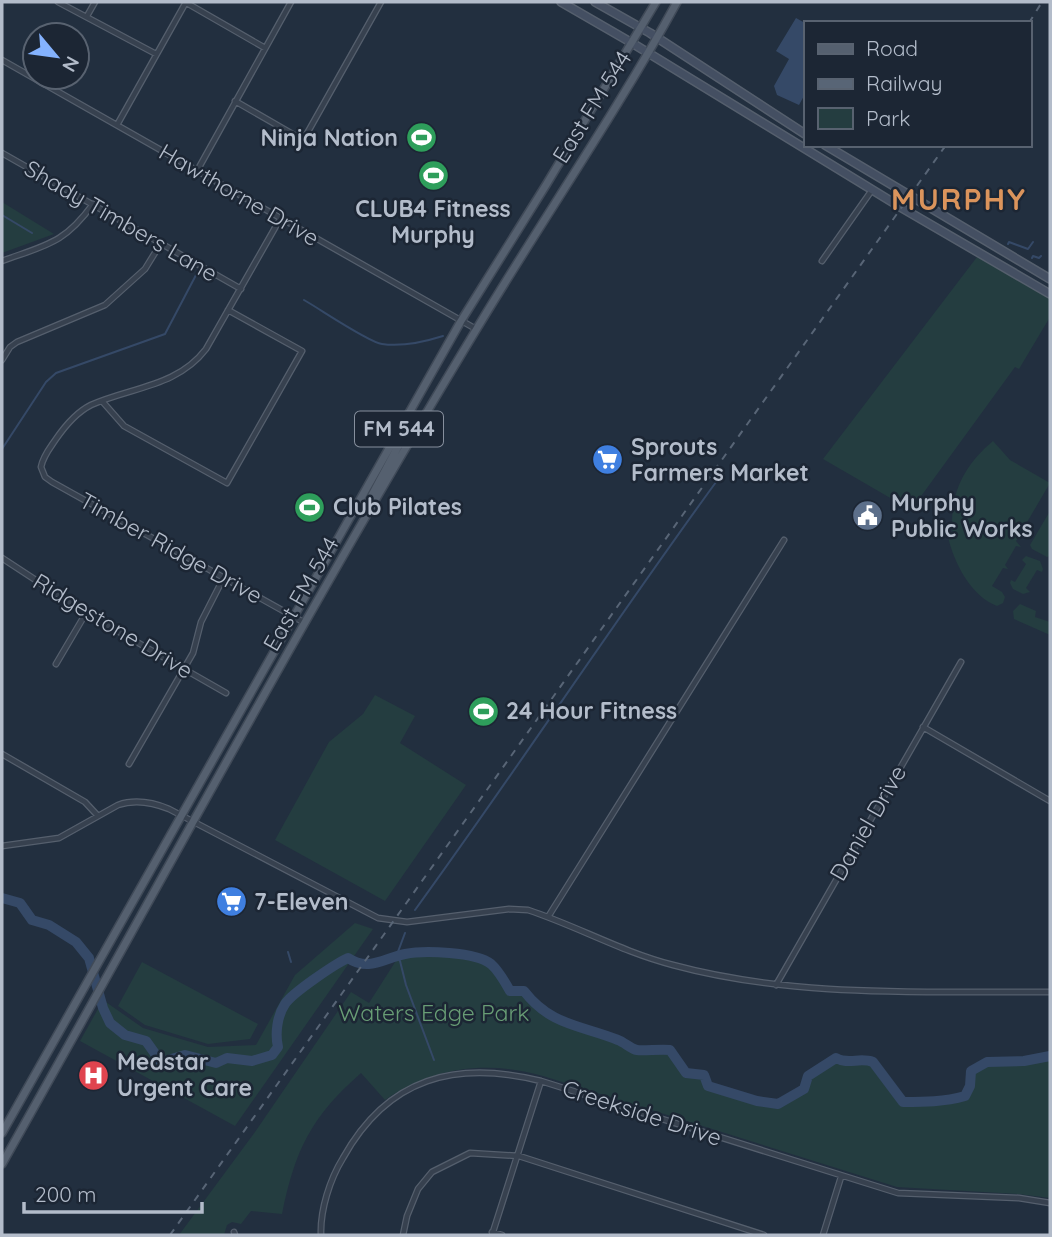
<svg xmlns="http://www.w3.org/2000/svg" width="1052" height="1237" font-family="Quicksand,sans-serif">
<rect width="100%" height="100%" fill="#222f3f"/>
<path fill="#243d40" d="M2 202 54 234 2 253Z
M977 257 1050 299V317L1019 369 1015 367 911 510 823 459Z
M993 441 1010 460 1050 483 1016 541 1021 547 1016 546 1005 565 1008 569 1003 568 992 586 1002 592 1005 597 1003 603 997 606C971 596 954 563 948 537L953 536C948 497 963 466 993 441Z
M1050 511V556L1047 557 1032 549 1030 545Z
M1026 556 1040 561 1043 569 1042 572 1037 570 1026 588 1030 592 1023 594 1013 589 1010 583 1011 580 1015 582 1026 564 1022 560Z
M1020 604 1036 611 1035 617 1050 622V635L1014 619 1013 611Z
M375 695 415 716 400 743 466 785 385 901 275 840 329 742 363 714Z
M355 923 373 929 235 1126 80 1041 103 1000 143 1028 208 1047 256 1045 295 975Z
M452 953 490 963 510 991H524L536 1006 569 1026 622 1041 637 1050H670L686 1073 704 1075 709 1086 757 1101 778 1104 804 1089 808 1076 836 1058C847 1065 857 1057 868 1060 873 1061 898 1096 903 1102L948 1101 965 1096 969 1086 971 1071 987 1062 1024 1061 1050 1056V1198L1018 1194 897 1187 543 1076C487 1060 433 1067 385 1100L361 1073C311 1117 295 1150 282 1214L251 1211 241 1224 232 1222 227 1225 224 1235H179L255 1132 351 992 369 1003 399 956Z
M142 962 258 1024 250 1039 208 1044 145 1025 118 1006Z"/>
<path fill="#354967" d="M796 18 805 23V94L799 105 777 95 774 86 789 59 776 51Z"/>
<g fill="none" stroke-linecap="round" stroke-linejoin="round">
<path stroke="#354967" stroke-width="2" d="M2 215 32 233
M1008 244 1009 242 1028 249 1033 242
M1032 258 1033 256 1039 258 1041 256
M304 300C320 309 368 342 382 344 402 347 424 342 443 336
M2 449 46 382 56 373 165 334 196 275
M415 910C519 767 615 620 719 478
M405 933 396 957 400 961 406 985 434 1060
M288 952 291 962"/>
<path stroke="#354967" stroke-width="10" d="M2 898 20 903 32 920 49 925 76 942 89 958 103 1008 110 1023 125 1035 146 1041 161 1062 185 1055 216 1063 227 1058 252 1061 272 1055 278 1047C275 1034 277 1016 285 1004 292 993 335 964 348 958 369 972 384 958 405 954 424 950 476 952 491 964 499 971 505 982 510 991H524C551 1026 581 1025 618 1040 624 1042 631 1049 637 1050 643 1051 661 1049 670 1050L686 1073 704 1075 708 1086 757 1101 778 1104 804 1089 808 1076 836 1058C848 1065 860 1057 873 1062L903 1102C924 1102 944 1102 965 1096L970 1086 971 1071 987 1062 1024 1061 1050 1056"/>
<defs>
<path id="street" d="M58 2 156 54
M185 2 265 48
M87 16 95 2
M2 60 476 329
M235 101 296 136 305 137 381 2
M117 125 186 2
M2 153 241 289
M197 171 291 2
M280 219 206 349C177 387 131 387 91 405 77 412 65 426 56 439 50 448 43 456 41 467L45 477 52 482 305 623
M2 261C46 245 64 244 93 204
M822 261 872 190
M2 360 10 347 17 342 105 305 145 269 161 243
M102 401 124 426 227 483 302 351 228 310
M2 558 86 613 226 693
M56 664 86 613
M923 727 1050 801
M2 754 85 802 98 816
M129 764 193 653 201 622 224 577
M2 846 59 838 118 805C135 799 152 802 169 809L378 918 407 922 509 909 528 910C577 926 622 952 673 965 795 998 925 991 1050 992
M548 917 784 540
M776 985 961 662
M234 1232 235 1235
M492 1232 502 1235
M321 1235C320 1210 330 1179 343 1158 388 1077 456 1060 541 1081L898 1193 1019 1198 1050 1203
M403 1235 407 1216 418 1189 432 1172 470 1153 519 1156 764 1235
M492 1235 541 1081
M823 1235 841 1177"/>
<path id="secondary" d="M561 2 632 43 902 208 1050 294
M595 2 650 33 805 134
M825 145 1050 279"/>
<path id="primary" d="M368 512 370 499 401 441 395 436
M2 1133 461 321 546 185 656 2
M2 1164C159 886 310 604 476 330 542 220 615 115 677 2"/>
</defs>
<use href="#street" stroke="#555f6d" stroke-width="7"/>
<use href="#secondary" stroke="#555f6d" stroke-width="10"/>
<use href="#primary" stroke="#404a58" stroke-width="10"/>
<use href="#street" stroke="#37414f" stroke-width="4.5"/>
<use href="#secondary" stroke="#444f62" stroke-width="7"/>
<use href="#primary" stroke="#55606f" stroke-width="7"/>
<path stroke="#586576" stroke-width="2" stroke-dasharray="7 7" stroke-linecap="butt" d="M1029 23 1042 2
M170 1235 946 145"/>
</g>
<defs>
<symbol id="stadium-disc" viewBox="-11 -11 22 22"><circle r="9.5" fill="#2e9e5b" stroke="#1c2634"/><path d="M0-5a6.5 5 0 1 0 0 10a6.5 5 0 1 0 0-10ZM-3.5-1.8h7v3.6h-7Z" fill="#fff"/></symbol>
<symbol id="supermarket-disc" viewBox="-11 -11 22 22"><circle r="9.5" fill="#3f7fe0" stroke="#1c2634"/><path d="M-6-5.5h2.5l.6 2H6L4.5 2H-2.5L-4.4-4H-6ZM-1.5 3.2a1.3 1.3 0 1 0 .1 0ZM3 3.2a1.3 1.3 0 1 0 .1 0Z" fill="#fff"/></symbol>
<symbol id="civic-disc" viewBox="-11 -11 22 22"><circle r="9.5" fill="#5c6f8a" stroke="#1c2634"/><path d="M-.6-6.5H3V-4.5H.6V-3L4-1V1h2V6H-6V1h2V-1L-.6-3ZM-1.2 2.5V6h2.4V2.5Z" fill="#fff"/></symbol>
<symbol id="hospital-disc" viewBox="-11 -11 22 22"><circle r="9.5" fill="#e0444e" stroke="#1c2634"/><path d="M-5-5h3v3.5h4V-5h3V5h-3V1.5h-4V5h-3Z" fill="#fff"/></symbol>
</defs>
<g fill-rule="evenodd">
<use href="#stadium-disc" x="404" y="120" width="35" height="35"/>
<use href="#stadium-disc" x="416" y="158" width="35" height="35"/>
<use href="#supermarket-disc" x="590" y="442" width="35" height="35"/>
<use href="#stadium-disc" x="292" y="490" width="35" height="35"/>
<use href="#civic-disc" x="850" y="498" width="35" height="35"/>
<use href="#stadium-disc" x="466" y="694" width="35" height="35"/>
<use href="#supermarket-disc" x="214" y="884" width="35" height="35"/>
<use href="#hospital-disc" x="76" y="1058" width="35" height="35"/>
</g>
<g text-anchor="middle" stroke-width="5" stroke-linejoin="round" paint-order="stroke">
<rect fill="#1c2634" stroke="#868f9d" stroke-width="2" x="355" y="411.5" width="88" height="35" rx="5"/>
<g font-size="21" font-weight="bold" fill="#b3bcca">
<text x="399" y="436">FM 544</text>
</g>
<g font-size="23" fill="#b3bcca" stroke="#1c2634">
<text transform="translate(592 107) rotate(-58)" y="8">East FM 544</text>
<text transform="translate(239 195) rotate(30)" y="8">Hawthorne Drive</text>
<text transform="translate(121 221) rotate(30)" y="8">Shady Timbers Lane</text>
<text transform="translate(171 548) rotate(29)" y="8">Timber Ridge Drive</text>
<text transform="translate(301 594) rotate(-60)" y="8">East FM 544</text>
<text transform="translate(113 626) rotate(31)" y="8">Ridgestone Drive</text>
<text transform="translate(868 823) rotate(-60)" y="8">Daniel Drive</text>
<text transform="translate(642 1113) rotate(18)" y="8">Creekside Drive</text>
</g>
<g font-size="23" font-weight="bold" fill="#b3bcca" stroke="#1c2634" text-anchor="start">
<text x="398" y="146" text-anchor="end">Ninja Nation</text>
<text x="433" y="217" text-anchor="middle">CLUB4 Fitness<tspan x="433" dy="26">Murphy</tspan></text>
<text x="631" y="455">Sprouts<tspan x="631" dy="26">Farmers Market</tspan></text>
<text x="891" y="511">Murphy<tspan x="891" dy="26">Public Works</tspan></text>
<text x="333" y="515">Club Pilates</text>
<text x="506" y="719">24 Hour Fitness</text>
<text x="254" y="910">7-Eleven</text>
<text x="117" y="1070">Medstar<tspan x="117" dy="26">Urgent Care</tspan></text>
</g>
<g font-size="23" fill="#689d75" stroke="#1c2634">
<text x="434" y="1021">Waters Edge Park</text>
</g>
<g font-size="30" font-weight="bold" letter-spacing="2" fill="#db945c" stroke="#1c2634">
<text x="959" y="210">MURPHY</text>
</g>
</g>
<rect width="1052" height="1237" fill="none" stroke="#b3bcca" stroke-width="7"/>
<rect x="804" y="21" width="228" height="126" fill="#1c2634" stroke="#586270" stroke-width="2"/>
<rect x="818" y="44" width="35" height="10" fill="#55606f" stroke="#586270" stroke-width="2"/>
<text x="866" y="56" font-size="21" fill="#b3bcca">Road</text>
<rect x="818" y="79" width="35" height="10" fill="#586576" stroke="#586270" stroke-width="2"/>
<text x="866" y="91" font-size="21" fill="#b3bcca">Railway</text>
<rect x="818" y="108" width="35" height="21" fill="#243d40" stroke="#586270" stroke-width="2"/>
<text x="866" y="126" font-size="21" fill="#b3bcca">Park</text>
<g transform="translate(56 56) rotate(119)"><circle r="33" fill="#1c2634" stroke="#586270" stroke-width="2"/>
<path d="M0-5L12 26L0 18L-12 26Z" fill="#84b2fe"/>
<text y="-10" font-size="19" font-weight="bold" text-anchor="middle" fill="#b3bcca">N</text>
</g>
<path d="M24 1202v10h178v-10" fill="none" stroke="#b3bcca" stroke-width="3.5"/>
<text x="35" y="1202" font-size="21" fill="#b3bcca" stroke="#1c2634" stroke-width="5" paint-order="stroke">200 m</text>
</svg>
